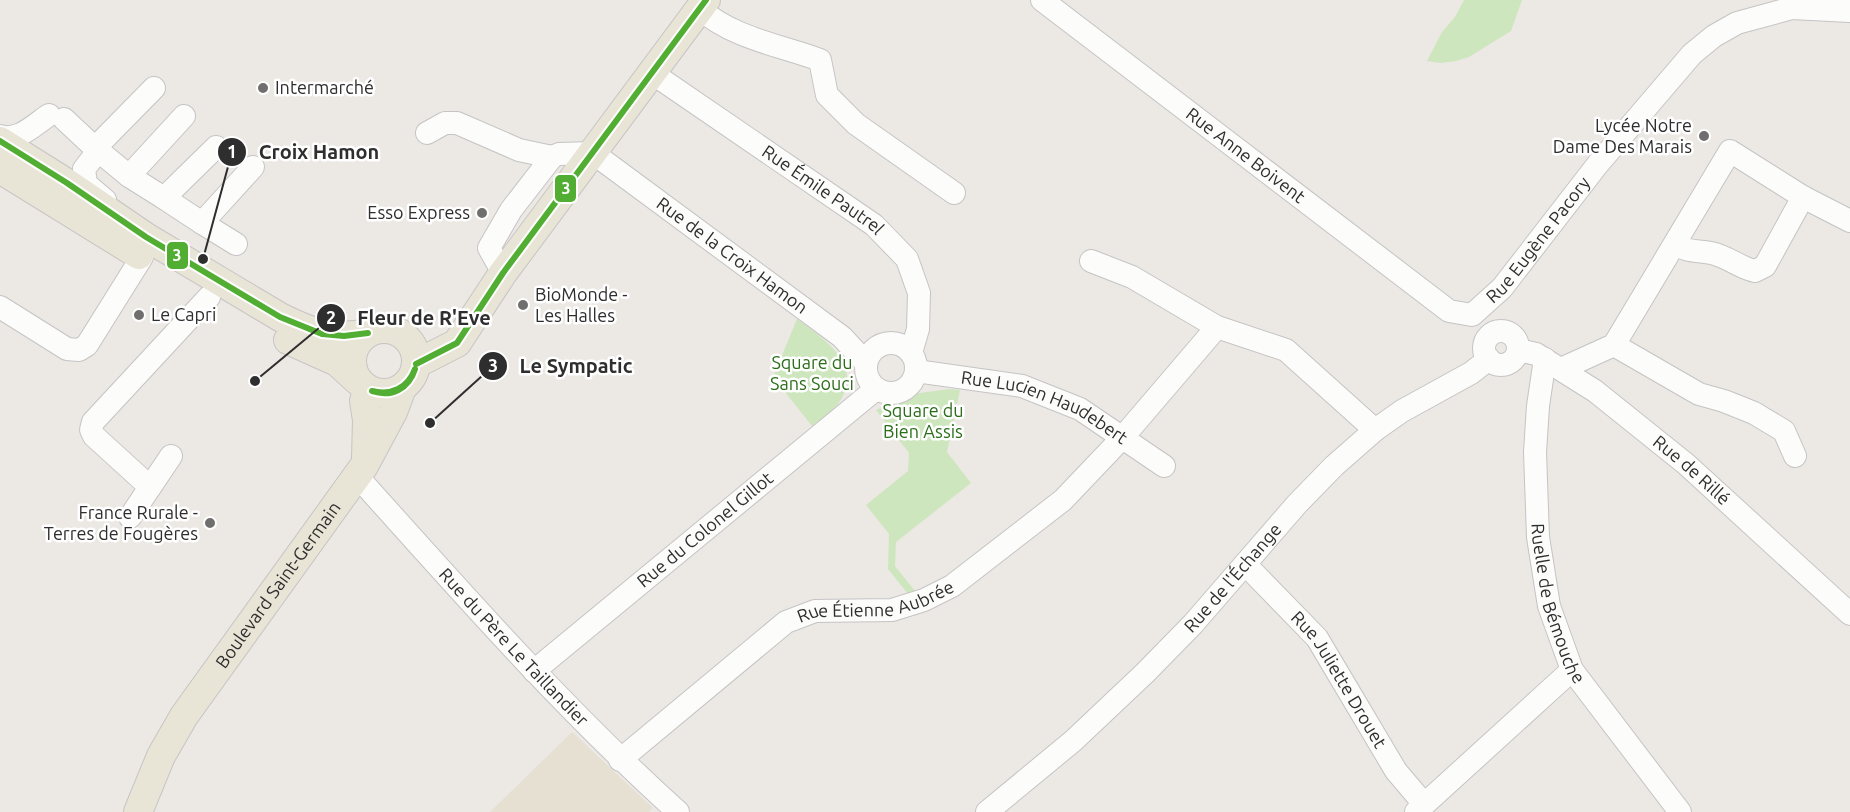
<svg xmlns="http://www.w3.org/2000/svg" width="1850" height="812" font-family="Ubuntu,sans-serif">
<rect width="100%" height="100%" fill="#ece8e4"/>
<path fill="#e6e0d3" d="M572 732 653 808 649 812H490Z"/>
<path fill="#cee6be" d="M1464 0H1522L1511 31 1469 57 1456 61 1441 63 1427 61 1442 32 1455 17Z
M797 319C822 338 864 363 840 401 835 410 820 419 812 426L773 377Z
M949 389 960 390 947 452 971 483 896 542 895 566 915 591 908 594 888 569 889 534 866 505 908 471 909 453 876 410 906 395Z"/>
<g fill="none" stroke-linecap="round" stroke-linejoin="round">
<defs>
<g id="minor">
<path id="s1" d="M1042 0 1449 311 1472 315 1502 288 1598 164 1692 54 1714 36 1737 23 1792 8 1850 11"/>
<path d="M700 9C733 38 779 45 820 60L827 95 856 124 954 193"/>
<path id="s2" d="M652 73 874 225 907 259 919 293 918 329 911 353"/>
<path d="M64 119 95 148"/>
<path d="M427 133 445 123H457L519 150 552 157"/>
<path d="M0 136C18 142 34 125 49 115"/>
<path d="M98 151 84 169 86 184 105 200"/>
<path d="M129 176 95 148 154 88"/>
<path d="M164 198 129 176 184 116"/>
<path d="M202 223 164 198 216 147"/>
<path d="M236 244 202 223 253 167"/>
<path d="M1675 244C1689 253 1696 250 1711 253 1727 256 1740 268 1755 271L1765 266 1803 197"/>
<path d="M1091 261 1132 277 1217 327 1286 350 1375 430"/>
<path id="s3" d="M503 273 489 248 511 210 552 157 559 154 593 153 842 337 866 363"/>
<path d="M0 307 67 349 79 350 87 345 142 257"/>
<circle cx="1501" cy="348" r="17"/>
<circle cx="891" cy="368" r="25"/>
<path d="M1614 345 1699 394 1724 401 1754 413 1784 431 1795 456"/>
<path id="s4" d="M1518 350 1536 354 1595 391 1686 464 1850 614"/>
<path id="s5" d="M1545 359 1538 406 1535 452 1538 537 1549 606 1572 670 1680 812"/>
<path d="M1561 369 1614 345 1730 151 1803 197 1850 221"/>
<path id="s6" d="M916 371 1022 386 1080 409 1164 466"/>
<path id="s7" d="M357 476C461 592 563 708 678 812"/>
<path d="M150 487 94 436 91 430 93 422 209 297"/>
<path d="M130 517 171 456"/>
<path id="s8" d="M1245 564 1317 638 1396 771 1424 804"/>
<path id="s9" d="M534 671 876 389"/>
<path id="s10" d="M620 760 786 622 815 611 892 610 924 600 952 586 1063 500 1123 437 1217 327"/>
<path id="s11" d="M987 812 1073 741 1145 673 1193 624 1297 504 1334 466 1375 430 1402 411 1471 373 1489 359"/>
<path d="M1416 812 1572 670"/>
</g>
<g id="major">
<path d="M0 141 67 183 146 237 280 317C312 333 332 340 368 333"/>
<path d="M0 169 139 255"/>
<circle cx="384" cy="361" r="32"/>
<path d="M288 340 337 362 358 381"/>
<path d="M416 364 457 343 503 273 706 0"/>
<path d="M366 458 367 420 364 401 367 389"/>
<path id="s12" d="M138 812 161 756 184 716 364 466 393 412 402 388"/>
</g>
</defs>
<use href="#minor" stroke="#c5c4c5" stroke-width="24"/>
<use href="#major" stroke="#c6c5c4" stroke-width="30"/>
<use href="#minor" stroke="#fcfcfb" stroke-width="22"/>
<use href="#major" stroke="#e8e4d6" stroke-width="28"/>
<defs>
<path id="bus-1" d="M0 141 67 183 146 237 280 317 322 334 344 336 368 333
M416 364 457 343 503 273 706 0
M372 391C391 396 408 388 415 369
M372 391C392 398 409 388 415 369"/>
</defs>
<use href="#bus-1" stroke="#fff" stroke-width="10"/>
<use href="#bus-1" stroke="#52ae32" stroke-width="6"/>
</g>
<g fill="#706f6e" stroke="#fff" stroke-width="2">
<circle cx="263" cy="88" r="6"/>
<circle cx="1704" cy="136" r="6"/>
<circle cx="482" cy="213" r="6"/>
<circle cx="523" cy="305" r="6"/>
<circle cx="139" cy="315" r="6"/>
<circle cx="210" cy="523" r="6"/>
</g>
<g text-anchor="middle" stroke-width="5" stroke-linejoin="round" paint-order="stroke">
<g font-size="18" fill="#2e2e2e" stroke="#fff" text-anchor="start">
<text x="275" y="94">Intermarché</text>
<text x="1692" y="132" text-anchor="end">Lycée Notre<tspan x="1692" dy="21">Dame Des Marais</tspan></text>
<text x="470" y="219" text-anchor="end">Esso Express</text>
<text x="535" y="301">BioMonde -<tspan x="535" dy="21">Les Halles</tspan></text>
<text x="151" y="321">Le Capri</text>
<text x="198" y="519" text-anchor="end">France Rurale -<tspan x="198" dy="21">Terres de Fougères</tspan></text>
</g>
<g font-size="18" fill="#2e2e2e" stroke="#fff">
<text dy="6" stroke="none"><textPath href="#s1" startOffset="256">Rue Anne Boivent</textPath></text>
<text dy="6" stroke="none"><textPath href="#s2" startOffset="207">Rue Émile Pautrel</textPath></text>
<text dy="6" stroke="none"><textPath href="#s1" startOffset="636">Rue Eugène Pacory</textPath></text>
<text dy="6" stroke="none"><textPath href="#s3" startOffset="354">Rue de la Croix Hamon</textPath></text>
<text dy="6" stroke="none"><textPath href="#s6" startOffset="135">Rue Lucien Haudebert</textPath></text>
<text dy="6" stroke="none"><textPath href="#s4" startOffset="213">Rue de Rillé</textPath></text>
<text dy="6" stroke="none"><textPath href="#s9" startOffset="222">Rue du Colonel Gillot</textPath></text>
<text dy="6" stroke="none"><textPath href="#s11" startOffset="340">Rue de l'Échange</textPath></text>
<text dy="6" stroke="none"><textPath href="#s12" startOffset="268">Boulevard Saint-Germain</textPath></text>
<text dy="6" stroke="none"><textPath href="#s10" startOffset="309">Rue Étienne Aubrée</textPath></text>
<text dy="6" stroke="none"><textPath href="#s5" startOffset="248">Ruelle de Bémouche</textPath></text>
<text dy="6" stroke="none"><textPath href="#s7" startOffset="232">Rue du Père Le Taillandier</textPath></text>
<text dy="6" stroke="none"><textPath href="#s8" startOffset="150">Rue Juliette Drouet</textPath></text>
</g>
<g font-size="18" fill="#2c6e1b" stroke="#fff">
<text x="812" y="369">Square du<tspan x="812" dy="21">Sans Souci</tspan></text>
<text x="923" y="417">Square du<tspan x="923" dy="21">Bien Assis</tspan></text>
</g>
</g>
<path fill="none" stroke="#2e2e2e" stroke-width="2" d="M203 259L232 152M255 381L331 318M430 423L493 366"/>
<g fill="#2e2e2e" stroke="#fff" stroke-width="2">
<circle cx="203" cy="259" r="6"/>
<circle cx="255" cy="381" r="6"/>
<circle cx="430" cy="423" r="6"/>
<circle cx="232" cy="152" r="15"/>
<circle cx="331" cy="318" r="15"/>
<circle cx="493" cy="366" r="15"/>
</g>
<g font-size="18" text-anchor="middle" font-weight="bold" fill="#fff">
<text x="232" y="158">1</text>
<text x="331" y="324">2</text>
<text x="493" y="372">3</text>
</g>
<g font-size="20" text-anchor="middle" font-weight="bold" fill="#2e2e2e" stroke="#fff" stroke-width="5" stroke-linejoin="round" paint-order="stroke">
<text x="319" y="159">Croix Hamon</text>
<text x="424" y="325">Fleur de R'Eve</text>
<text x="576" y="373">Le Sympatic</text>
</g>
<g stroke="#fff" stroke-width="2">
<rect x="554" y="174" width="23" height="29" rx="6" fill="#52ae32"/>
<rect x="166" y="241" width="23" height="29" rx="6" fill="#52ae32"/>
</g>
<g font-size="16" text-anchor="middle" font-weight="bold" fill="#fff">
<text x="566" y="194">3</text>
<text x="177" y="261">3</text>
</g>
</svg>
